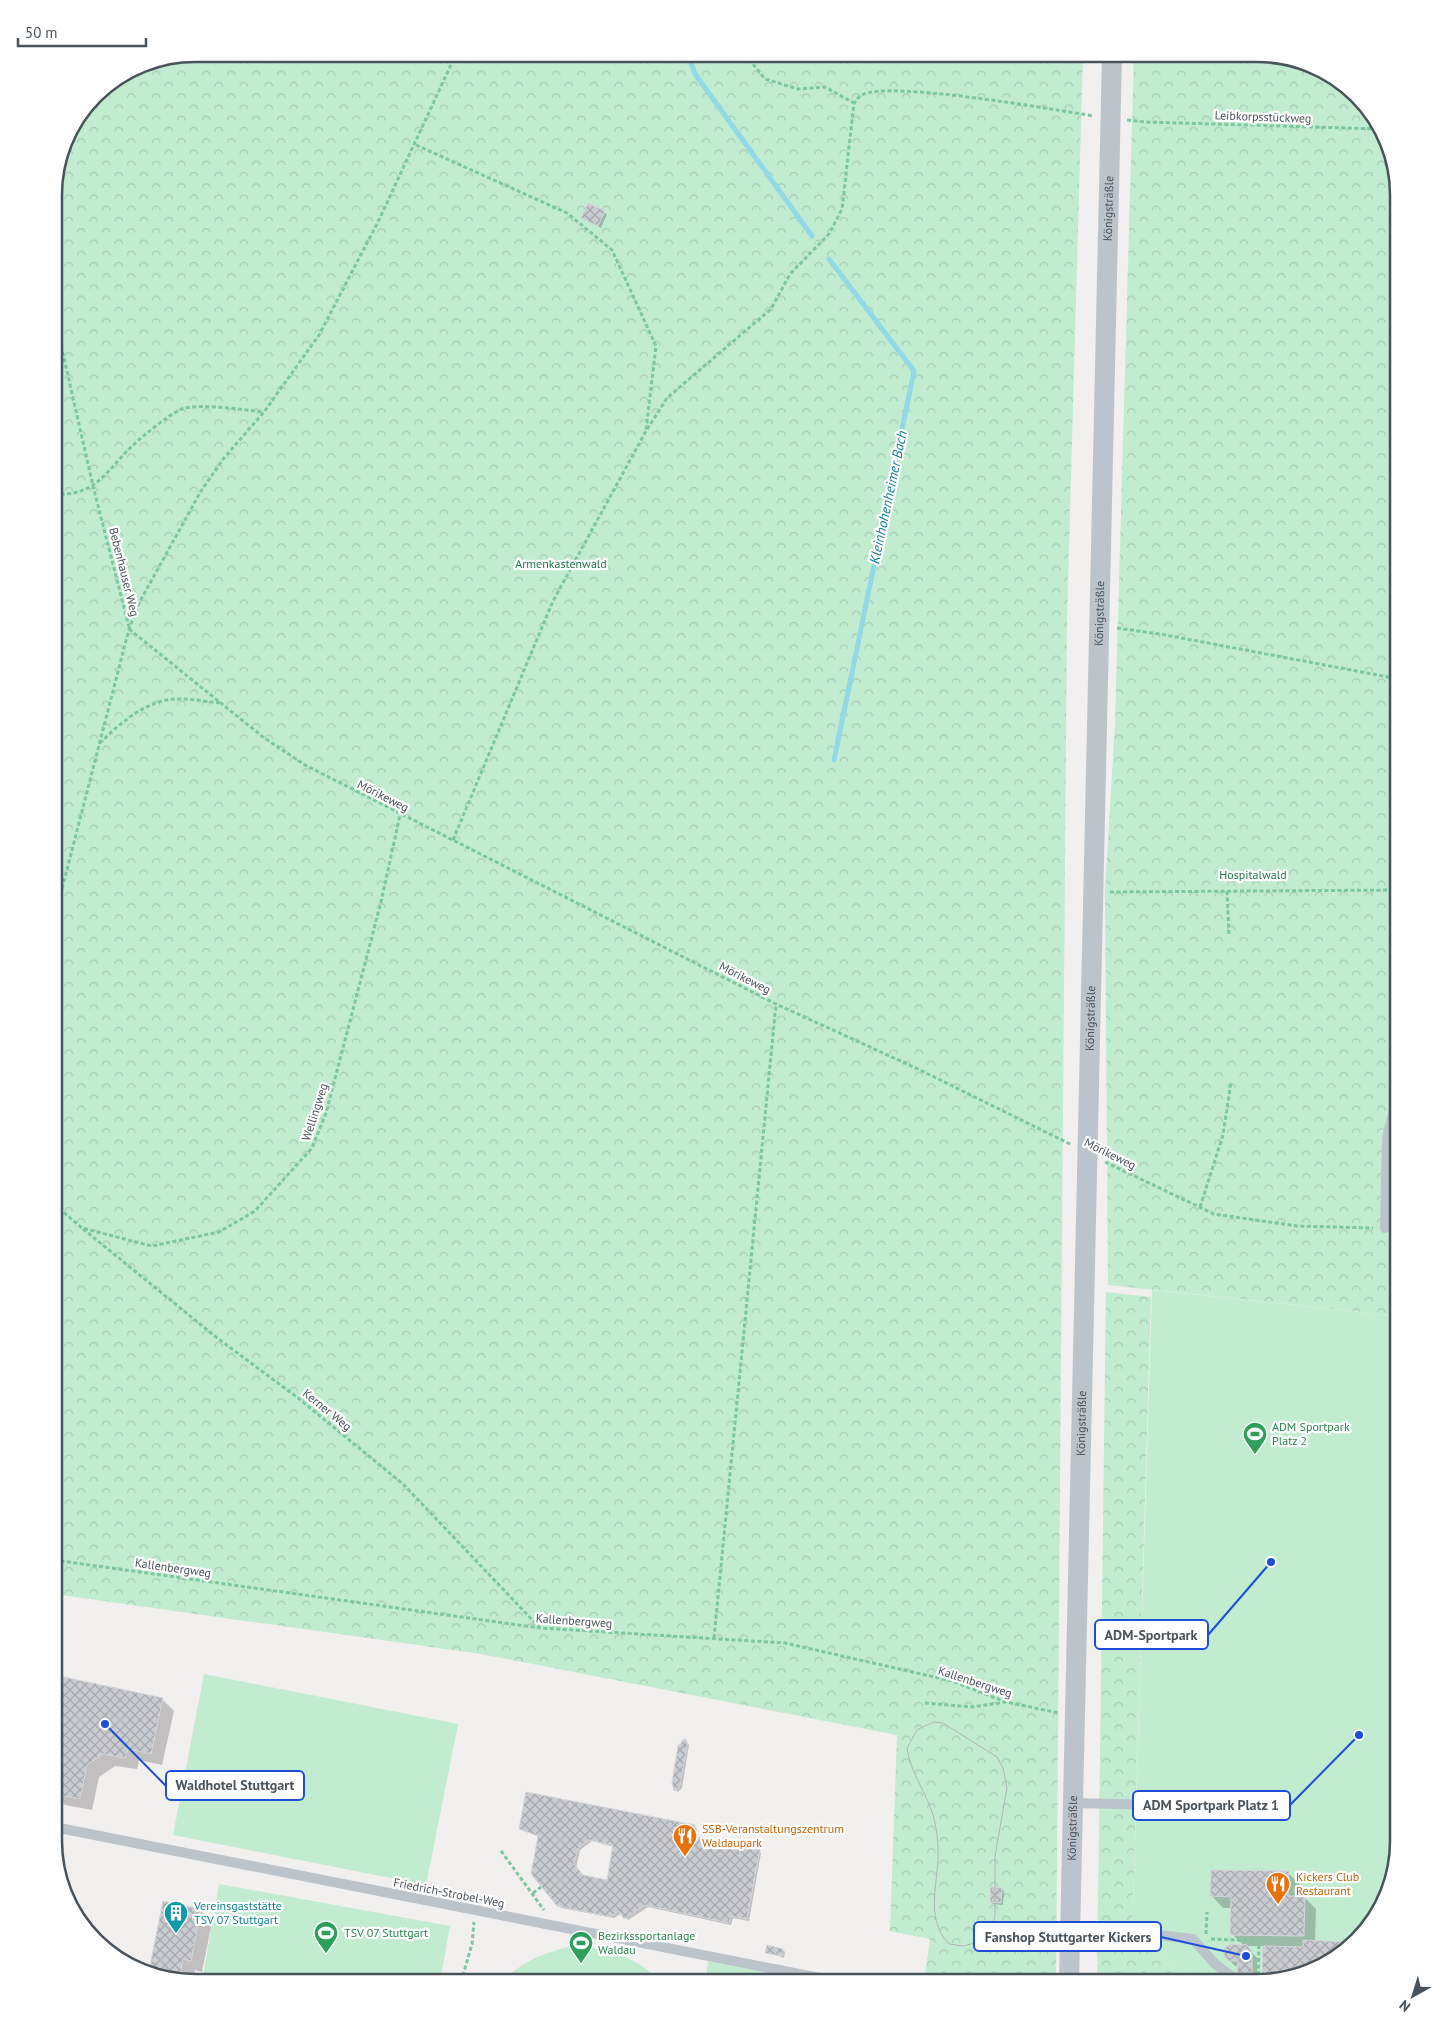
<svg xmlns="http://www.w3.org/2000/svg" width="1453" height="2036" font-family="'PT Sans',sans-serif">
<defs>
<pattern id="forest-crowns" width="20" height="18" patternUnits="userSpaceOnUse" patternTransform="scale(1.25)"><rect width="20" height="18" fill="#c1ecd0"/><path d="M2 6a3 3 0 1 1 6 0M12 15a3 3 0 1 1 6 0" fill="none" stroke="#a7ccb5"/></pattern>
<pattern id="building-cross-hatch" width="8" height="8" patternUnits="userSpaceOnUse" patternTransform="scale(1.25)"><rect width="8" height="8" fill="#c9ccd1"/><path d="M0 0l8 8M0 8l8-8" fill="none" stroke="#a5a8ad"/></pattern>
</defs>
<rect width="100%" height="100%" fill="#f2efef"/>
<path fill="url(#forest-crowns)" d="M195 54H1083L1067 617 1056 1982H924L930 1939 890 1931 897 1735 481 1654 54 1594V186L68 132 102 89 141 64Z
M1134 54H1267L1329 73 1380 124 1399 195V1316L1108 1285 1105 891 1115 723Z
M1106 1292 1151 1297 1132 1942 1212 1982H1097Z"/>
<path fill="#c1ecd0" d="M1152 1290 1399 1316V1841L1380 1911 1329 1963 1258 1982H1212L1132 1942Z
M204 1674 458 1724 426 1885 173 1835Z
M219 1884 450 1926 440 1982H202Z
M575 1946C608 1948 637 1957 661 1982H501C523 1961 546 1951 575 1946Z
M709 1957 838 1982H705Z"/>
<path fill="#0003" fill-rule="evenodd" d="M589 204 607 214 601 228 583 218Z
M54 1676 162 1699 174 1711 162 1765 139 1760 137 1769 115 1766 99 1777 92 1810 65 1805 61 1801 57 1824 54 1823Z
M684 1741 689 1745 688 1751 682 1788 678 1792 675 1790Z
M694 1826 697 1829 695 1842 759 1850 761 1853 749 1921 733 1918 731 1925 648 1907 628 1920 622 1913 614 1918 561 1908 558 1905 539 1837 521 1829ZM592 1841 614 1847 608 1881 583 1877 576 1868 580 1850Z
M1288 1873 1300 1884V1897H1304L1316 1909 1315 1942 1349 1943 1329 1963 1266 1980 1263 1977 1264 1946H1246L1257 1958V1978H1244L1239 1973V1966H1235L1229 1960 1244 1946 1232 1934V1908H1223L1212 1896Z
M1001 1889 1004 1891 1003 1905 993 1904 991 1902Z
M200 1910 212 1922 202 1972 195 1970 193 1982H186L150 1971Z
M783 1950 785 1952 784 1958 767 1952Z"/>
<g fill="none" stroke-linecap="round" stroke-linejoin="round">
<path stroke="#92d8e5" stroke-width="5" d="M688 54 695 74 812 236
M829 259 914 371 834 760"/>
</g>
<path fill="url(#building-cross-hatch)" stroke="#d4d6da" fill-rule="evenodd" d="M588 203 605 211 598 226 581 218Z
M54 1675 163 1698 151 1754 128 1749 125 1758 103 1754 87 1765 80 1799 54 1794Z
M684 1739 687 1741V1748L680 1785 678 1789 674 1791 672 1782 678 1746Z
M526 1792 695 1825 693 1840 698 1841 699 1837 760 1849 747 1919 731 1916 729 1923 645 1905 624 1919 619 1911 611 1917 557 1906 531 1874 538 1836 519 1829ZM589 1840 613 1845 607 1880 583 1875 574 1864 578 1848Z
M1211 1870 1289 1871 1288 1896H1305L1304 1936 1230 1935 1231 1897 1210 1896Z
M990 1887 1002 1888 1001 1903 990 1902Z
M163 1901 201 1909 191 1961 183 1959 179 1980 149 1971Z
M1303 1940 1350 1942 1329 1963 1305 1966V1970L1274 1978 1262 1977 1263 1946 1303 1947Z
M1230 1944 1247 1945 1252 1952V1973H1237L1238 1961H1228L1224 1955V1949Z
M767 1945 783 1949 782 1956 765 1953Z
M715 1973 757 1982H714Z"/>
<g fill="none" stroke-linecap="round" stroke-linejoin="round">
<path stroke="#7cc79e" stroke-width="3" stroke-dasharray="4 2.5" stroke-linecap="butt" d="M745 54 765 79 798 89 825 87 854 103
M1127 120 1145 122 1381 129
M416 145 567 213 612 250 656 346 646 430
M54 314 93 486 129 627
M54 494C96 497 107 470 132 446 144 435 168 415 182 409 198 403 245 410 263 412
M1117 628 1160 634 1399 679
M129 629 263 737 305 765 776 1004 918 1069 1070 1144
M100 743C121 722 149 698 180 699 194 699 208 702 222 703
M453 840 553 601 646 431 667 398 771 309 790 274 829 234 842 209 854 103C857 100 859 96 862 95 887 80 1056 110 1094 116
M1227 891 1229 935
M1110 892 1399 890
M54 920 129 629 139 603 201 491 224 458 264 412 319 335 378 222 456 54
M1105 1162 1214 1214 1297 1226 1373 1228
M54 1204 82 1228 152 1246 219 1232 255 1211 312 1148 326 1113 381 902 400 815
M1200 1207 1223 1135 1231 1082
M83 1229 216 1337 298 1398 403 1484 540 1628
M54 1560 540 1628 785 1643 952 1681 1006 1702 1059 1713
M714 1638 776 1004
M925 1703 972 1707 1006 1702
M501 1851 544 1910
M533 1893 541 1887
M1206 1934 1207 1912
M1211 1939 1259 1941 1258 1982
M461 1982 472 1944 474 1922"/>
<path stroke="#bcc4cb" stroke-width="10" d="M1385 1228 1387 1138 1399 1090
M1072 1803 1208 1806
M54 1827 840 1982
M1070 1927 1132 1932 1193 1939 1215 1964 1239 1982"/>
<path stroke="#bcc4cb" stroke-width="20" id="s1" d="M1069 1982 1112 54"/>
<path stroke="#b2b5b9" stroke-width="1" d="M934 1722 943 1723 997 1757 1003 1768 1007 1788 995 1856V1915L993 1928 987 1940 963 1946 949 1944C923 1917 940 1880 938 1847 937 1831 935 1817 928 1802 920 1783 910 1769 907 1748L917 1730Z"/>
</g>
<defs>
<symbol id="stadium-pin" viewBox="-11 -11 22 30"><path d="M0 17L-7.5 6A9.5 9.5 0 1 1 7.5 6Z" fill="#2e9e5b" stroke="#fff"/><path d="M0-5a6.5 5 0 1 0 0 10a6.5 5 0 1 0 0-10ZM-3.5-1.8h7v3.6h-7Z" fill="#fff"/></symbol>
<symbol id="restaurant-pin" viewBox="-11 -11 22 30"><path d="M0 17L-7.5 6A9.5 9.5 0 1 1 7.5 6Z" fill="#e8710a" stroke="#fff"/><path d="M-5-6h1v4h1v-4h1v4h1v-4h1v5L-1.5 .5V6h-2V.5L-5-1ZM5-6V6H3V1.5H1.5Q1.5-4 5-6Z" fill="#fff"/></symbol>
<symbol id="building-pin" viewBox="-11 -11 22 30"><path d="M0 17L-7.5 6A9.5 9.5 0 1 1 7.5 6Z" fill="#0f9aa8" stroke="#fff"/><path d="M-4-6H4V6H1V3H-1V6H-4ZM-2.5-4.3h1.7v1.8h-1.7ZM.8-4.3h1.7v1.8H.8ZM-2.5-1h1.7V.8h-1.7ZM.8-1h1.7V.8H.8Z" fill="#fff"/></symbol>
</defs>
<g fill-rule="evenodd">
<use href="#stadium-pin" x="1241" y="1420" width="28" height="38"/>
<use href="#restaurant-pin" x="671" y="1822" width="28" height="38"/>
<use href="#restaurant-pin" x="1264" y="1870" width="28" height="38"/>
<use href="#building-pin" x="162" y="1899" width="28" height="38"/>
<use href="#stadium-pin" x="312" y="1919" width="28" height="38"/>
<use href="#stadium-pin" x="567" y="1929" width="28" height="38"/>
</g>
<g text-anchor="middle" stroke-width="4.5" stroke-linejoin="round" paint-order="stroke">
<g font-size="12" fill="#49535b" stroke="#fff">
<text transform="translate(1263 117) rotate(2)" y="4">Leibkorpsstückweg</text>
<text dy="4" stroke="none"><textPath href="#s1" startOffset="1774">Königsträßle</textPath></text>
<text transform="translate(124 572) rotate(76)" y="4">Bebenhauser Weg</text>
<text dy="4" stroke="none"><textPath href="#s1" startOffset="1369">Königsträßle</textPath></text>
<text transform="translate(383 796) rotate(27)" y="4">Mörikeweg</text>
<text transform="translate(745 978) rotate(27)" y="4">Mörikeweg</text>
<text dy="4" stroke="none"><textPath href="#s1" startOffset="964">Königsträßle</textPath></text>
<text transform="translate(315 1112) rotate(-72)" y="4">Wellingweg</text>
<text transform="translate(1110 1154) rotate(26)" y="4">Mörikeweg</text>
<text transform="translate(327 1410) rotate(39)" y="4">Kerner Weg</text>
<text dy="4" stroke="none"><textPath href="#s1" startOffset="559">Königsträßle</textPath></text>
<text transform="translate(173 1568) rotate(8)" y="4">Kallenbergweg</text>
<text transform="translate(574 1621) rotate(4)" y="4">Kallenbergweg</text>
<text transform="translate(975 1682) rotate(18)" y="4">Kallenbergweg</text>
<text dy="4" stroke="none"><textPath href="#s1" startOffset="154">Königsträßle</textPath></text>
<text transform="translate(449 1893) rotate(11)" y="4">Friedrich-Strobel-Weg</text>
</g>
<g font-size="12" fill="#1e7846" stroke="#fff">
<text x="561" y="568">Armenkastenwald</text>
<text x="1253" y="879">Hospitalwald</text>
</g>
<g font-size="12" fill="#27864d" stroke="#fff" text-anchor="start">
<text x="1272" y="1431">ADM Sportpark<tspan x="1272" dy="14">Platz 2</tspan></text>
<text x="344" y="1937">TSV 07 Stuttgart</text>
<text x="598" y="1940">Bezirkssportanlage<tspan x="598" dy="14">Waldau</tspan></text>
</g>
<g font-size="12" fill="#c56008" stroke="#fff" text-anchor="start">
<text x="702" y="1833">SSB-Veranstaltungszentrum<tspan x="702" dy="14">Waldaupark</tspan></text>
<text x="1296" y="1881">Kickers Club<tspan x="1296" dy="14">Restaurant</tspan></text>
</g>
<g font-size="12" fill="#0d838f" stroke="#fff" text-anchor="start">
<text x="194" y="1910">Vereinsgaststätte<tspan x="194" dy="14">TSV 07 Stuttgart</tspan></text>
</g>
<g font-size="14" font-style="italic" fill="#167e92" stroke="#fff">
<text transform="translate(888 497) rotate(-78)" y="5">Kleinhohenheimer Bach</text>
</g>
</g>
<path d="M0 0H1453V2036H0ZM195 62H1257A133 133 0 0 1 1390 195V1841A133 133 0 0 1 1257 1974H195A133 133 0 0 1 62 1841V195A133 133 0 0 1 195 62Z" fill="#fff" fill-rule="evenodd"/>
<path fill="none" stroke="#49535b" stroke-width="2.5" d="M195 62H1257A133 133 0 0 1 1390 195V1841A133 133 0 0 1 1257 1974H195A133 133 0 0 1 62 1841V195A133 133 0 0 1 195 62Z"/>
<path fill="none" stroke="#1d4ed8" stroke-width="2" d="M1271 1562L1208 1635M105 1724L166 1786M1359 1735L1290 1805M1246 1956L1161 1937"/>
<g fill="#1d4ed8" stroke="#fff" stroke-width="2">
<circle cx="1271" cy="1562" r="5"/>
<circle cx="105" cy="1724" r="5"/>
<circle cx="1359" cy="1735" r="5"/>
<circle cx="1246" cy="1956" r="5"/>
</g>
<g fill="#fff" stroke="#1d4ed8" stroke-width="2">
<rect x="1095" y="1620" width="113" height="29" rx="5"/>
<rect x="166" y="1771" width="138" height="29" rx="5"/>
<rect x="1133" y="1791" width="157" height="29" rx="5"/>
<rect x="974" y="1922" width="187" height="29" rx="5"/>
</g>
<g font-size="14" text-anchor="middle" font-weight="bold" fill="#49535b">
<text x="1151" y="1640">ADM-Sportpark</text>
<text x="235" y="1790">Waldhotel Stuttgart</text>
<text x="1211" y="1810">ADM Sportpark Platz 1</text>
<text x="1068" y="1942">Fanshop Stuttgarter Kickers</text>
</g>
<g transform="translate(1413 1996) rotate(219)" stroke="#ffffff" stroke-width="4" paint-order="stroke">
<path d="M0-4L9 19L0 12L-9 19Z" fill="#49535b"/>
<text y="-8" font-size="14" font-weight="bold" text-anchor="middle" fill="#49535b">N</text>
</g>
<path d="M18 38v8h128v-8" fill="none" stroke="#49535b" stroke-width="2.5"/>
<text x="25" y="38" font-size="15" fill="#49535b" stroke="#ffffff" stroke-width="4" paint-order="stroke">50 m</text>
</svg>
